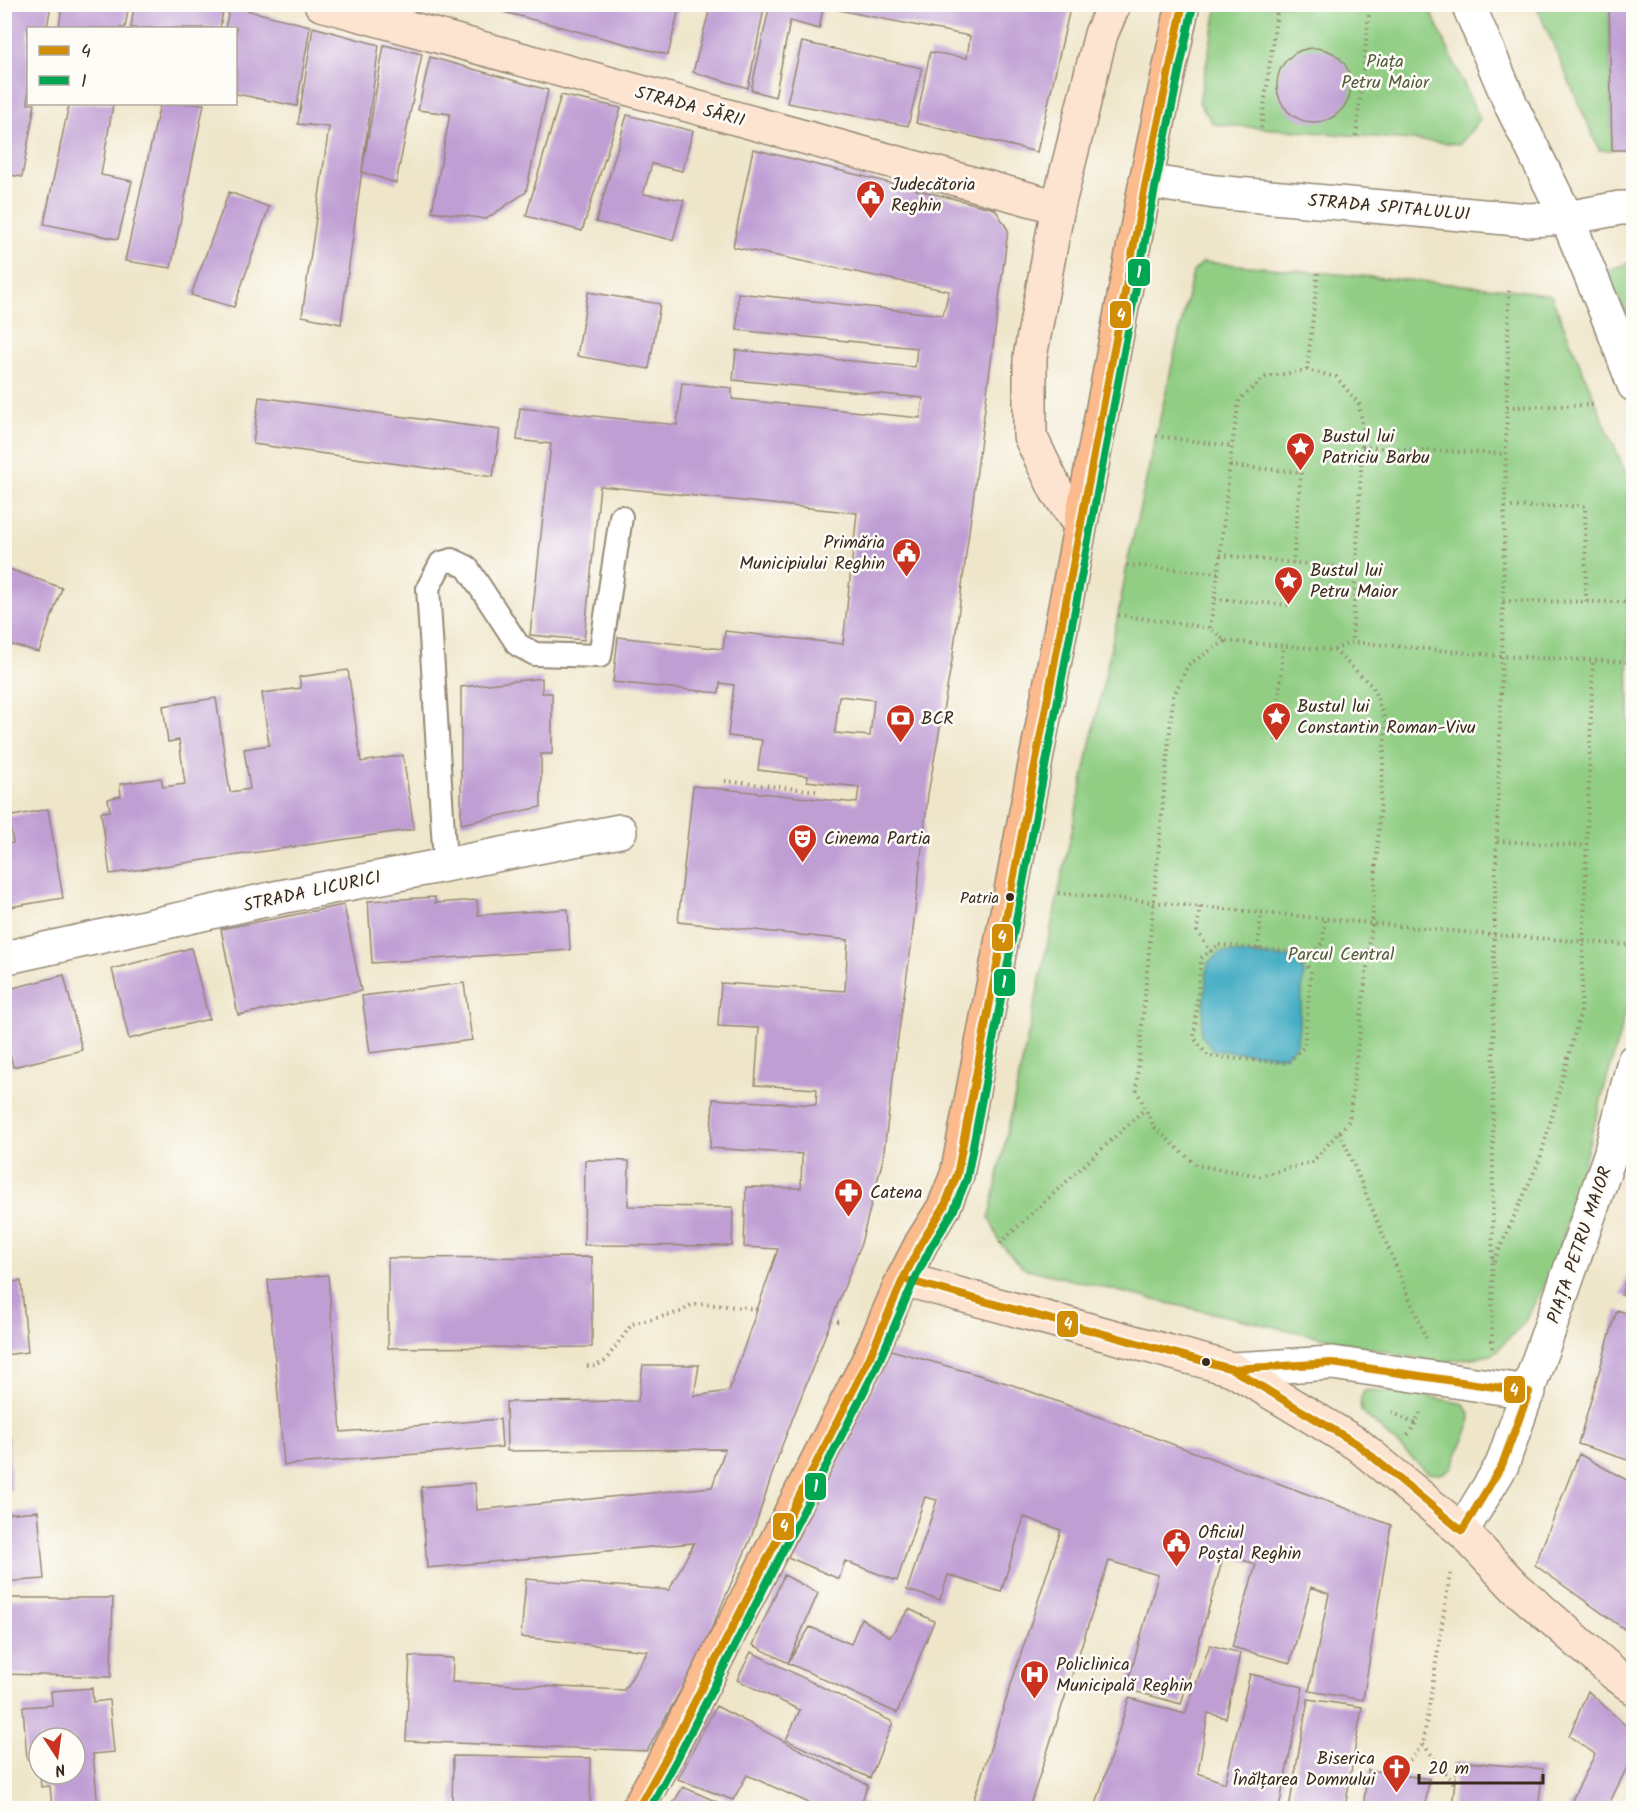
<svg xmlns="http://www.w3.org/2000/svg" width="1638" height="1813" font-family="Kalam,sans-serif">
<rect width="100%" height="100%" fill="#fdfcf7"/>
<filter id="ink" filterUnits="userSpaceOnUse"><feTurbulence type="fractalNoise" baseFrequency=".0167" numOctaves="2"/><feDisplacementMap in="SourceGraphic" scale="12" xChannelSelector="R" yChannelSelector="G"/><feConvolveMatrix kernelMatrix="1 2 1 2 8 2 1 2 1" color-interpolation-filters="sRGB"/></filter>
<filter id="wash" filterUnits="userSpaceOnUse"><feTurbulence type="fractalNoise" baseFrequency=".008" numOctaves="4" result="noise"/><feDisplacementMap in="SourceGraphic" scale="24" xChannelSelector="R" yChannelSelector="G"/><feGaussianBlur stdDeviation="1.35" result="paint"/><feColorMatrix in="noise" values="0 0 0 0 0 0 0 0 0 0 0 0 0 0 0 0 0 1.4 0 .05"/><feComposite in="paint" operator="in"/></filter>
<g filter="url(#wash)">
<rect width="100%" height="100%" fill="#efe6ca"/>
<path fill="#91ce84" stroke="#667c51" stroke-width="1.5" d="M1218 5H1428L1480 120 1460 144 1213 124 1199 102Z
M1536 5H1609L1612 150H1599Z
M1633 261V326L1604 272Z
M1203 262 1509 289 1551 295 1627 477 1631 993 1554 1269 1522 1325 1492 1355 1437 1363 1163 1302 1023 1268 1000 1243 989 1217 1118 615 1128 560 1193 272Z
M1370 1390 1427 1396 1464 1404 1470 1413 1469 1427 1451 1469 1440 1474 1428 1473 1361 1411C1360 1403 1360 1398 1364 1391Z"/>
<path fill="#44adc4" stroke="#406c71" stroke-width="1.5" d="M1222 952 1293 958 1304 972 1297 1044 1285 1056 1213 1050 1201 1034 1208 963Z"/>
<g id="blocks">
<path fill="#bf9ed4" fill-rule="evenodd" d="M5 4H51L47 28H28V104H35L22 177 5 174Z
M62 4H129L125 28H59Z
M134 4H214L224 6 220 28H131Z
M481 4H680L668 55 485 7Z
M711 4H765L748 88 693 72Z
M770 4H824L819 29 790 21 775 97 751 90Z
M839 4H1071L1037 152 916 123 930 52 967 58 970 36 838 10Z
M1609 4H1634V150H1612Z
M230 6 310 26 297 106 236 94V28H225Z
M313 27 379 45 341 324 302 316 329 127 298 124Z
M802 42 922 68 908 126 787 103Z
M384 45 422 54 396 183 362 172Z
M1277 85a37 37 0 1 1 74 0a37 37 0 1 1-74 0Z
M430 57 548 90 526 192 486 219 432 211 450 114 418 110Z
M561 95 621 108 582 231 526 216Z
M69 104H113L101 175 132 181 118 239 44 224Z
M160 104H204L171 268 125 261Z
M627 115 693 131 682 171 652 164 643 194 684 200 673 240 596 222Z
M753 149 995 209 1008 230 953 655 928 794 911 947 898 1037 883 1159 860 1247 781 1448 751 1538 699 1657 647 1751 406 1741 410 1656 453 1658 452 1682 624 1690 648 1651 521 1637 526 1579 669 1590 694 1543 427 1568 421 1487 475 1483 477 1510 712 1487 725 1449 507 1451 506 1402 638 1401 643 1365H699L694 1396 729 1391 778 1249 744 1247 746 1187 801 1188 802 1154 710 1148 713 1099 816 1105 817 1089 755 1085 759 1028 718 1026 721 983 845 991 848 940 678 922 693 786 857 803 859 787 807 781 808 776 758 770 762 740 728 736 734 685 720 683 719 693 613 682 618 637 723 649 725 631 843 644 857 513 600 486 584 640 530 635 551 444 517 440 520 408 677 425 682 383 732 388V399L920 418 923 398 733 380 736 350 915 367 917 348 737 330 738 293 943 315 949 291 733 247ZM839 696 874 700 870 736 835 733Z
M229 192 269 207 234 307 191 295Z
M588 292 660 304 649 369 577 356Z
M259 397 500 430 493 477 253 444Z
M4 567 62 588 39 652 4 643Z
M348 670 361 762 403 755 414 829 110 874 101 812 110 811 108 799 121 796 120 784 161 778 163 787 185 784 179 740 168 742 163 706 216 698 230 792 250 789 244 749 269 745 262 693 301 688 299 677Z
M542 678V693H552V754H541V807L461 824V687Z
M48 809 63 898 4 908V845L13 843 8 817Z
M435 897V903L477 900 478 915 568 909 570 950 372 963 368 901Z
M344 905 361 991 238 1015 221 929Z
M191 948 209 1019 129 1039 112 969Z
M64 975 82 1050 13 1067 5 1031V990Z
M464 983 472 1040 370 1053 362 996Z
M585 1160 629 1161 628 1206 733 1207 732 1246 584 1245Z
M592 1257V1347L388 1348V1258Z
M1633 1257H1634V1299L1621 1295Z
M328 1275 341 1432 500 1419 502 1447 284 1465 268 1280Z
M21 1281 28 1352 4 1355V1283Z
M1617 1310 1634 1316V1462L1578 1444Z
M891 1350 1010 1384 1391 1525 1363 1700 1309 1691 1329 1594 1311 1587 1290 1663 1232 1647 1256 1564 1224 1555 1181 1704 1126 1689 1158 1575 1109 1561 1029 1808H971L1061 1530 1024 1517 1001 1592 948 1575 940 1600 907 1590 937 1500 925 1497 897 1581 845 1561 839 1579 788 1557Z
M4 1435H8L11 1490H4Z
M1579 1454 1634 1484V1636L1535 1565Z
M38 1511 44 1579 4 1582V1514Z
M784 1575 818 1593 788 1663 753 1645Z
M4 1598H113L111 1677 4 1674Z
M909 1609 934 1621 897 1713 788 1663 810 1627 851 1644 861 1618 890 1637Z
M1210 1645 1240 1653 1226 1718 1208 1713 1198 1773 1225 1783 1250 1674 1303 1687 1279 1808H1095L1129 1698 1185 1714Z
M751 1652 893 1722 870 1778 786 1740 800 1710 737 1680Z
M92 1688 93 1702 109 1700 114 1752 93 1754 98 1808H52L50 1786 41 1787 40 1774H75V1738H39V1758L27 1759 23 1707 52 1705 51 1691Z
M1588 1691 1634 1733V1753L1607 1808H1568L1595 1754 1569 1736Z
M1308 1699 1362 1707 1345 1808H1289Z
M716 1706 868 1785 861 1803 874 1808H820L747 1775 733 1800 678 1779Z
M453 1756 591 1758 590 1808H452Z
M1457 1761 1543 1769 1538 1808H1452Z
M1368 1770 1429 1779 1425 1808H1363Z
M683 1787 731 1808H670Z"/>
</g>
</g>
<g filter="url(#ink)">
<use href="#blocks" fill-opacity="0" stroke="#958874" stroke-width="1.5"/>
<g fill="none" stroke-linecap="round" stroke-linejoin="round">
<defs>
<path id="lane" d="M445 864 428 588 441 563 452 560 467 567 518 645 535 654 600 656 621 517"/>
<path id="street" d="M1468 4 1512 107 1567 218 1615 334 1634 385
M1146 181 1215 192 1528 220 1567 218 1620 208H1634
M4 958 275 898 620 831
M1232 1369 1332 1363 1529 1392
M1462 1531 1502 1465 1610 1155 1634 1061"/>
<path id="secondary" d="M321 4 1058 207
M1080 525 1056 490 1030 436V357L1058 207 1101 34 1114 4
M903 1279 1232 1369 1357 1444 1462 1531 1515 1587 1615 1674 1634 1688"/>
<path id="highway" d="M638 1808 667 1756 868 1361 903 1279 922 1242 944 1207 957 1175 1146 181 1183 4"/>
</defs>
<use href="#lane" stroke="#958874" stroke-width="26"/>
<use href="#street" stroke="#958874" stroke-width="36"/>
<use href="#secondary" stroke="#958874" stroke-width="36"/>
<use href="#highway" stroke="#958874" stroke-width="36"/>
<path stroke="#958874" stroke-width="4" stroke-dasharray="1.5 4.5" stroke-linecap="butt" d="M1261 128 1278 4
M1356 136 1370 4
M1307 370 1318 272
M1507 407 1597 405
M1156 436 1232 446
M1362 447 1506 454
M1230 466 1301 472 1293 563
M1505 507 1585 506 1586 601
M1220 555 1356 569
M1127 565 1218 573
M1215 599 1289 605
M1503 601 1628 602
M1118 615 1210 628 1225 641 1334 650 1352 642 1502 656 1629 662
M1210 628 1218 573 1232 446 1239 400 1266 377 1307 370 1336 377 1359 404 1363 429 1352 642
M1225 641 1188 665 1173 697 1136 1089 1154 1127 1196 1165 1260 1176 1312 1162 1349 1121 1372 924 1386 723 1373 687 1334 650
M1276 741 1283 646
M725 781 817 791
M1497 841 1586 846
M1058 893 1494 935 1631 945
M1200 907 1197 931 1211 952
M1219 945 1297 952 1311 971 1304 1047 1287 1063 1208 1056 1194 1038 1201 958Z
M1258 949 1261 913
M1304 962 1323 943 1325 919
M1340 1132 1426 1338
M1000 1243 1145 1109
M1494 1261 1540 1159 1581 1011 1593 660
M831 1320 843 1322
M1492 1348 1494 935 1502 656 1509 289
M587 1366H596L605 1361 632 1324 681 1312 691 1305 704 1304 757 1309
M1392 1412 1415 1424
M1408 1435 1415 1424 1420 1413
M1423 1744 1455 1785
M1398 1774 1423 1744 1450 1574"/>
<use href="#lane" stroke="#fff" stroke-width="22"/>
<use href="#street" stroke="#fff" stroke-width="33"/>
<use href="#secondary" stroke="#fde4d1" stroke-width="33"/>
<use href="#highway" stroke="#fbbb8d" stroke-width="33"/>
<defs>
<path id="bus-1" d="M903 1279 1232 1369
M1332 1363 1529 1392 1502 1465 1462 1531 1357 1444 1232 1369Z
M638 1808 667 1756 868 1361 903 1279 922 1242 944 1207 957 1175 1146 181 1183 4"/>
<path id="bus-2" d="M650 1808 676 1761 877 1366 913 1283 931 1247 953 1212 967 1178 1156 183 1193 6"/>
</defs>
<use href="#bus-1" stroke="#fdfcf7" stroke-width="12"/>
<use href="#bus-2" stroke="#fdfcf7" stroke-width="12"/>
<use href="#bus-1" stroke="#d18d06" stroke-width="8"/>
<use href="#bus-2" stroke="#00a651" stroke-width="8"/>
</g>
</g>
<defs>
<symbol id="civic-pin" viewBox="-11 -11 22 30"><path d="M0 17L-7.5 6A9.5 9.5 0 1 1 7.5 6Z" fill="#c8321e" stroke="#fdfcf7"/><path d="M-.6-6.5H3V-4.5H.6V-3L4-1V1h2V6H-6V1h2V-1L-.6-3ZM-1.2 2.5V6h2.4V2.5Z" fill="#fff"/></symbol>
<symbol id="sight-pin" viewBox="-11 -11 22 30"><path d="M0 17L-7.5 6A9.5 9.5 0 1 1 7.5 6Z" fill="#c8321e" stroke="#fdfcf7"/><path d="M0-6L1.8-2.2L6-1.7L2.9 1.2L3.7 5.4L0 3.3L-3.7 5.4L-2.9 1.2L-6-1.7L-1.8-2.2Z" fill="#fff"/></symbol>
<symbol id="bank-pin" viewBox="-11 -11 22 30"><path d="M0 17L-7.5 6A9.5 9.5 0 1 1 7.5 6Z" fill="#c8321e" stroke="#fdfcf7"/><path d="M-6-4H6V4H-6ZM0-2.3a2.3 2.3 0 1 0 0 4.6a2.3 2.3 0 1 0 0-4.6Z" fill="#fff"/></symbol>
<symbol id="theatre-pin" viewBox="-11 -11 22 30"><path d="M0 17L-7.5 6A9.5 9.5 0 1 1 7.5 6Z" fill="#c8321e" stroke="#fdfcf7"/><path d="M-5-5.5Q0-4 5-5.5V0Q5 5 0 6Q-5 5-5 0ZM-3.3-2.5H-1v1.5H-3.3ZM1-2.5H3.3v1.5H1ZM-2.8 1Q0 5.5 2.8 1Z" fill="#fff"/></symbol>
<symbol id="pharmacy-pin" viewBox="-11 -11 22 30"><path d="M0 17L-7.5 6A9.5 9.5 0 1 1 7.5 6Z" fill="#c8321e" stroke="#fdfcf7"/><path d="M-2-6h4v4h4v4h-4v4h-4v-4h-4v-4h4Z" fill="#fff"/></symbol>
<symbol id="hospital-pin" viewBox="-11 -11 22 30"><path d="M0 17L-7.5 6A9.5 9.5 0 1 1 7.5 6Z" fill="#c8321e" stroke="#fdfcf7"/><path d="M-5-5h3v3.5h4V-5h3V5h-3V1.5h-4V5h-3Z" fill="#fff"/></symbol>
<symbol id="church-pin" viewBox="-11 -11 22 30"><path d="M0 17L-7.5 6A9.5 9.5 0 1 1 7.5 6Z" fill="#c8321e" stroke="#fdfcf7"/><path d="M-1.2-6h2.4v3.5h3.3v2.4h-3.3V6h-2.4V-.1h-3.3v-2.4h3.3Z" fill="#fff"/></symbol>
</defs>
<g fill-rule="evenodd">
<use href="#civic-pin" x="854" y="178" width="33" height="45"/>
<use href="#sight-pin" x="1284" y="430" width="33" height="45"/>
<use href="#civic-pin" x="890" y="536" width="33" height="45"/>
<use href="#sight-pin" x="1272" y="564" width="33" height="45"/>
<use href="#sight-pin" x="1260" y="700" width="33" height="45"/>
<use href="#bank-pin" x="884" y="702" width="33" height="45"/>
<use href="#theatre-pin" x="786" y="822" width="33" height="45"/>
<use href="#pharmacy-pin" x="832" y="1176" width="33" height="45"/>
<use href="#civic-pin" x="1160" y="1526" width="33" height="45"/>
<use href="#hospital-pin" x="1018" y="1658" width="33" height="45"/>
<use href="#church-pin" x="1380" y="1752" width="33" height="45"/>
</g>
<g fill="#3b2a1e" stroke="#fdfcf7" stroke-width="2">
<circle cx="1010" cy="897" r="5"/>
<circle cx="1206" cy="1362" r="5"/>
</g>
<g text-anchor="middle" stroke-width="5" stroke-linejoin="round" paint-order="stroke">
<g font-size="16" fill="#3b2a1e" stroke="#fdfcf7" text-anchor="end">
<text x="999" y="903">Patria</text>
</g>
<g font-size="18" fill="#555b3d" stroke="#fdfcf7">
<text x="1385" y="67">Piața<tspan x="1385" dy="21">Petru Maior</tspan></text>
<text x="1341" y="960">Parcul Central</text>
</g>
<g font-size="18" fill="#3b2a1e" stroke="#fdfcf7">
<text transform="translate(690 106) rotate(15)" y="6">STRADA SĂRII</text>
<text transform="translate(1389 207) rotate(5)" y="6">STRADA SPITALULUI</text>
<text transform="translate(312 891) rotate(-12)" y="6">STRADA LICURICI</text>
<text transform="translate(1579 1245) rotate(-71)" y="6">PIAȚA PETRU MAIOR</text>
</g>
<g font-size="18" fill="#3b2a1e" stroke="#fdfcf7" text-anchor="start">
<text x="891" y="190">Judecătoria<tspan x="891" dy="21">Reghin</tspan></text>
<text x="1322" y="442">Bustul lui<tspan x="1322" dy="21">Patriciu Barbu</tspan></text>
<text x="885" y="548" text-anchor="end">Primăria<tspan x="885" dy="21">Municipiului Reghin</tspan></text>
<text x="1310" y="576">Bustul lui<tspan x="1310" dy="21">Petru Maior</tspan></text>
<text x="1297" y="712">Bustul lui<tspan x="1297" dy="21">Constantin Roman-Vivu</tspan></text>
<text x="921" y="724">BCR</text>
<text x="824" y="844">Cinema Partia</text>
<text x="870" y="1198">Catena</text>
<text x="1198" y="1538">Oficiul<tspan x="1198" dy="21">Poștal Reghin</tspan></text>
<text x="1056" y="1670">Policlinica<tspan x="1056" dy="21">Municipală Reghin</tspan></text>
<text x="1375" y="1764" text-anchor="end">Biserica<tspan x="1375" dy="21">Înălțarea Domnului</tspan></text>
</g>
</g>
<g stroke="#fdfcf7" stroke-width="2">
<rect x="1127" y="258" width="24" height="29" rx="6" fill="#00a651"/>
<rect x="1109" y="300" width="23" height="29" rx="6" fill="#d18d06"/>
<rect x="991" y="923" width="23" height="29" rx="6" fill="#d18d06"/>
<rect x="993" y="968" width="23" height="29" rx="6" fill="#00a651"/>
<rect x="1056" y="1310" width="23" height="28" rx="6" fill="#d18d06"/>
<rect x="1503" y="1375" width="23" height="29" rx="6" fill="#d18d06"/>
<rect x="804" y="1472" width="23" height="29" rx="6" fill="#00a651"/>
<rect x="772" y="1512" width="23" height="29" rx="6" fill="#d18d06"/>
</g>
<g font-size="16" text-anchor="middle" font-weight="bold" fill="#fff">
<text x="1139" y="278">1</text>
<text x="1121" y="321">4</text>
<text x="1002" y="943">4</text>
<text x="1004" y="988">1</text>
<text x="1068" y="1330">4</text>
<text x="1514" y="1396">4</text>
<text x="816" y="1492">1</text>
<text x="784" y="1532">4</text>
</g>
<rect width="1638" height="1813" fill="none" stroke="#fdfcf7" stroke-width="24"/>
<rect x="27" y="27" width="210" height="78" fill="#fdfcf7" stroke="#afa8a0" stroke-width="1.5"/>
<rect x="39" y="46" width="30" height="9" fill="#d18d06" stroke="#afa8a0" stroke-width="1.5"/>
<text x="81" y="57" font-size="18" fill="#3b2a1e">4</text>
<rect x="39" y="76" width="30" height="9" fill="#00a651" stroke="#afa8a0" stroke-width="1.5"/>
<text x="81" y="87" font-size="18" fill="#3b2a1e">1</text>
<g transform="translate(57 1756) rotate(167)"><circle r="28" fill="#fdfcf7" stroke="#afa8a0" stroke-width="1.5"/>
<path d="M0-4.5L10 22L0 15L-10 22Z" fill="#c8321e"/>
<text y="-9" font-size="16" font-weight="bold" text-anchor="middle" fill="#3b2a1e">N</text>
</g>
<path d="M1419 1774v9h124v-9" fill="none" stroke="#3b2a1e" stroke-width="3"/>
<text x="1428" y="1774" font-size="18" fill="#3b2a1e" stroke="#fdfcf7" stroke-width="4.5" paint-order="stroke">20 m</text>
</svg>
